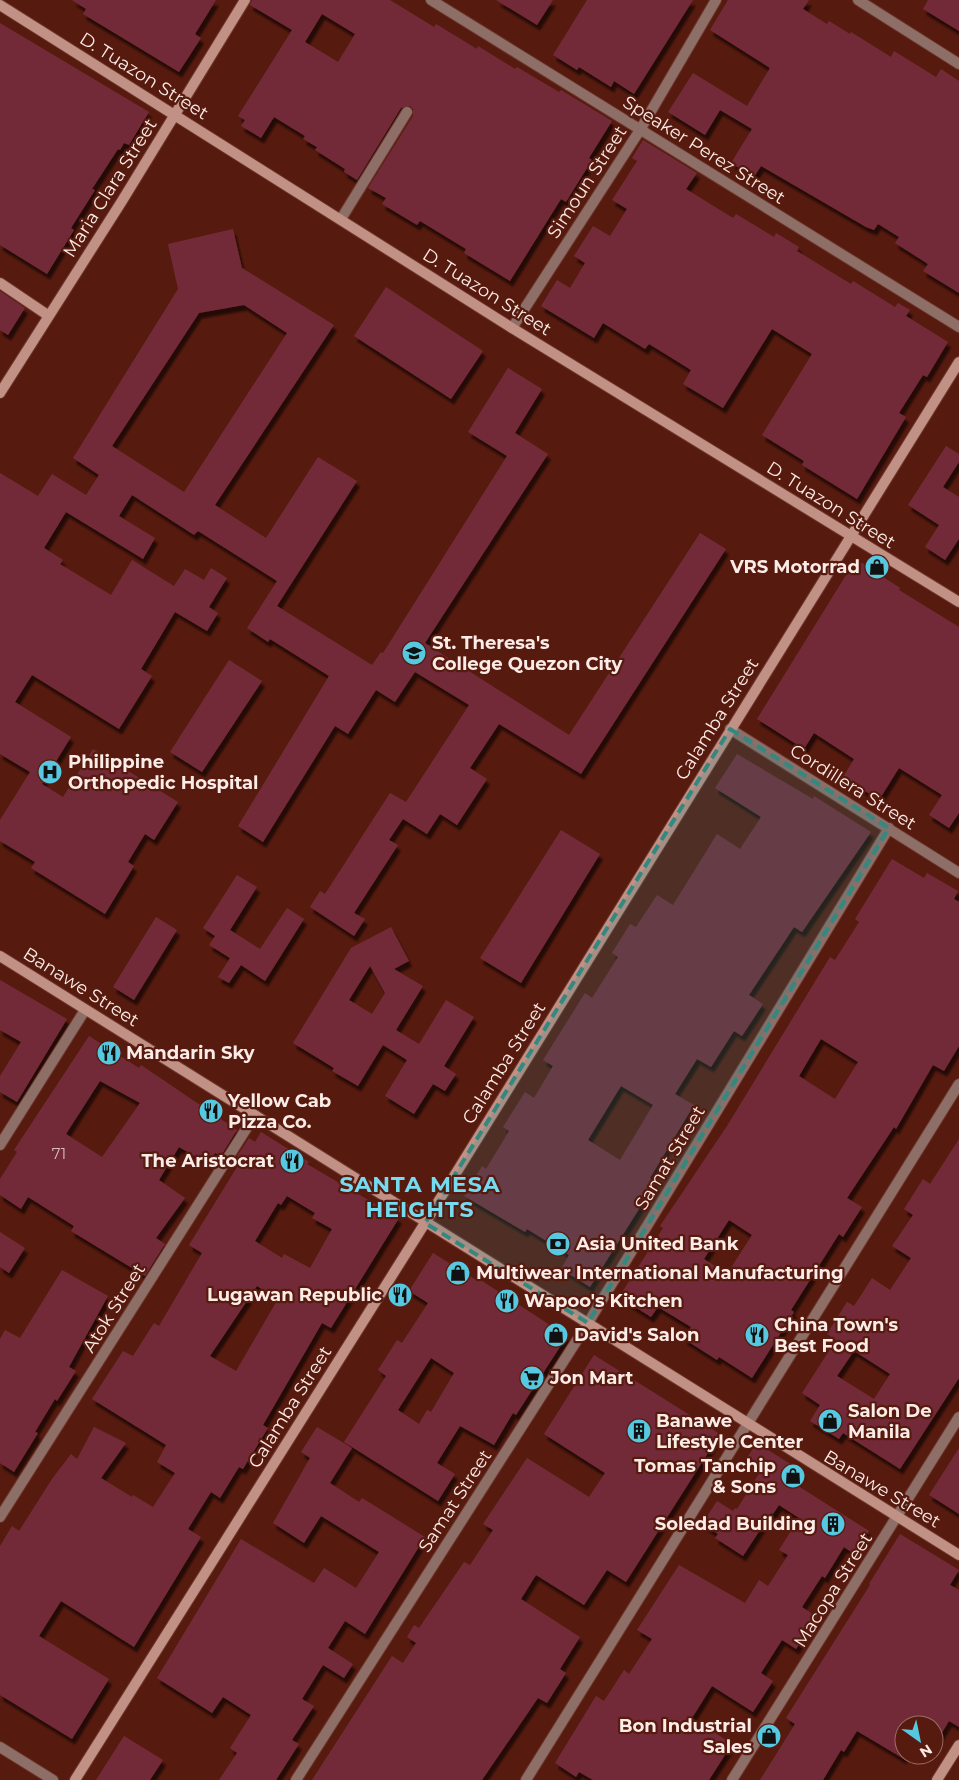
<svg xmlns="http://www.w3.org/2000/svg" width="959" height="1780" font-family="Montserrat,sans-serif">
<defs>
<filter id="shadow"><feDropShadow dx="3" dy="5.5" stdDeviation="1" flood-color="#0009"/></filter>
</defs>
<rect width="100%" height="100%" fill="#571a0e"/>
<path fill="#732c37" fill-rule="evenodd" filter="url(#shadow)" d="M72 0H216L195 34 201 38 179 72 83 14 86 9Z
M252 0H390L434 27 436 24 477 49 478 46 515 69 517 67 559 92 561 90 612 121 589 158 592 160 566 202 561 199 510 281 464 253 466 249 420 221 417 225 382 204 386 198 368 188 413 116V109L410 106 401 108 357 180 344 172 345 169 315 150 317 147 303 139 305 136 274 117 261 138 241 126 245 120 238 116 292 30 250 5ZM322 14 355 34 338 62 305 42Z
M496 0H553L537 25Z
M587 0H693L634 94 614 81 611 87 579 67 577 70 553 55Z
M728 0H809L803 9 827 24 829 21 850 34 851 32 891 57 894 51 936 77 941 69 959 81V293L923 271 928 264 895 243 899 237 878 224 874 230 866 227 761 166 754 177 731 163 752 129 720 110 705 135 668 112 693 73 747 106 770 68 710 30Z
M928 0H959V31L923 9Z
M0 23 149 112 129 145 124 143 120 150 118 149 92 189 95 190 71 228 74 230 47 274 0 245Z
M643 140 697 173 686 189 733 218 736 214 774 237 776 233 799 247 797 251 851 284 853 281 895 307 898 303 910 310 906 316 948 342 927 377 923 375 899 413 906 417 857 499 802 465 804 461 762 435 812 354 772 329 723 408 683 384 691 370 649 344 645 349 603 323 594 338 541 306 557 280 570 288 585 263 574 256 593 226 610 236 627 209 612 200 637 161 632 158Z
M233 229 242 268 334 325 215 505 266 538 318 457 357 481 277 606 372 665 381 652 383 653 507 456 468 432 508 368 542 389 515 433 548 454 425 643 569 735 700 533 726 549 581 774 499 724 470 768 487 779 457 825 440 814 427 834 403 819 389 840 398 845 354 913 365 919 354 936 310 907 320 891 325 894 390 793 406 802 469 705 415 672 395 702 376 690 348 734 335 726 263 842 238 826 329 676 270 639 268 642 247 628 277 581 198 531 194 535 132 495 119 516 155 538 143 559 66 512 44 548 63 560 60 564 111 595 132 560 174 586 185 569 204 580 211 568 227 578 209 607 218 613 207 631 175 612 141 669 152 676 119 729 32 675 15 702 71 737 42 784 63 797 93 749 178 802 154 840 145 834 128 862 134 866 105 914 31 868 35 862 0 841V820L30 772 0 754V473L38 496 52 474 86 495 99 475 73 458 178 289 168 244ZM244 305 287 333 184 492 112 446 199 313Z
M386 287 483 351 451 399 354 336Z
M0 291 25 308 8 335 0 330Z
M946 446 959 454V462L943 487 959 497V539L945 560 925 547 939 525 908 505Z
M856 559 900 588 899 590 959 627V813L949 828 929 815 942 795 899 768 879 800 843 777 854 759 814 733 804 749 757 719Z
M229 660 262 681 202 772 170 752Z
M737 754 813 799 814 796 871 832 802 932 794 927 749 995 763 1004 742 1036 734 1031 711 1067 697 1059 675 1094 694 1105 650 1178 656 1182 590 1287 561 1269 569 1255 527 1229 525 1232 464 1196 482 1166 486 1169 509 1131 503 1127 525 1092 534 1098 553 1066 543 1060 585 993 592 998 618 957 612 953 630 924 636 927 657 895 673 905 717 834 740 849 761 817 715 788ZM621 1086 653 1105 620 1160 588 1140Z
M561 830 600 854 521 983 480 958Z
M892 859 924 878 927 873 958 891 954 899 959 902V1046L944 1071 933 1065 896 1129 894 1127 847 1198 862 1207 843 1237 839 1234 791 1310 794 1312 752 1378 719 1357 717 1360 684 1339 691 1327 658 1307 651 1317 619 1297 663 1228 660 1226 727 1126 830 957 835 960 859 922 855 919ZM821 1039 858 1062 835 1099 799 1076ZM729 1220 752 1235 727 1274 704 1259Z
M237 875 257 887 230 930 260 949 287 908 304 919 265 981 241 965 229 983 218 977 230 958 209 945 215 936 203 928Z
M156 917 177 930 134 1000 113 987Z
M391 927 409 961 394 969 423 986 396 1030 419 1044 446 1000 474 1017 444 1066 456 1074 445 1091 433 1084 414 1114 385 1096 407 1060 383 1045 358 1086 332 1071 334 1068 293 1043 351 948ZM370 966 385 993 372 1014 349 1000Z
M0 980 67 1019 17 1102 0 1092V1076L21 1042 0 1030Z
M89 1036 139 1068 141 1065 237 1130 221 1156 215 1153 208 1164 179 1147 159 1180 185 1198 156 1238 165 1244 145 1276 71 1231 74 1226 28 1197 21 1209 0 1195V1179L17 1152 14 1150ZM100 1081 140 1103 102 1157 66 1134Z
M261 1132 309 1162 307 1164 399 1218 331 1328 322 1323 263 1425 268 1428 243 1469 239 1467 220 1498 211 1492 188 1529 201 1537 134 1647 61 1601 39 1636 109 1679 72 1739 0 1695V1546L12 1526 19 1531 52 1479 71 1454 77 1459 94 1427 126 1443 101 1478 132 1497 133 1495 153 1507 175 1473 157 1462 166 1445 92 1399 123 1351 133 1356 154 1323 159 1326 202 1253 189 1245 237 1167 232 1164 249 1138 255 1142ZM287 1196 315 1213 312 1218 332 1229 310 1268 284 1254 282 1258 255 1241 278 1203 281 1205ZM257 1286 278 1299 236 1371 210 1356Z
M959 1139V1378L900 1469 843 1433 839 1439 810 1421 820 1405 802 1393 836 1340 827 1334 847 1302 854 1306 872 1278 890 1290 911 1258 892 1246 913 1215 904 1209 923 1179 930 1184ZM854 1351 890 1374 874 1399 837 1376Z
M0 1232 25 1248 9 1273 0 1267Z
M433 1253 478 1281 479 1279 567 1336 516 1415 513 1413 494 1445 460 1426 437 1463 455 1474 438 1501 344 1442 386 1376 378 1370 397 1340 402 1343 428 1303 409 1291ZM431 1358 454 1373 431 1412 427 1410 419 1424 398 1410Z
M62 1270 108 1296 69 1367 76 1371 57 1401 55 1399 35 1432 38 1433 14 1472 0 1463V1339L5 1330 20 1338Z
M594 1355 720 1434 626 1582 607 1570 584 1605 536 1575 521 1599 580 1637 560 1669 566 1673 547 1703 538 1698 482 1780H312L392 1656 403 1663 416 1643 407 1637 414 1625 419 1628 464 1562 470 1565 493 1530 483 1524 527 1458 589 1497 605 1473 544 1434Z
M317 1427 352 1448 330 1483 359 1502 362 1498 425 1537 365 1634 345 1621 328 1648 353 1664 344 1678 323 1665 302 1699 314 1706 292 1740 299 1744 276 1780H219L237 1753 230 1748 251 1715 223 1697 212 1713 157 1678 241 1539 314 1583 324 1568 356 1588 379 1552 321 1516 304 1543 273 1523 310 1458 301 1452Z
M757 1443 803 1472 795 1484 869 1531 854 1554 844 1547 825 1578 822 1576 802 1607 817 1617 796 1649 782 1640 761 1673 773 1681 753 1712 712 1686 692 1718 732 1744 709 1780H593L579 1772 576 1777 555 1763 596 1696 604 1701 624 1670 629 1674 652 1639 637 1630 679 1565 745 1603 759 1580 768 1586 788 1555 779 1550 799 1518 779 1505 773 1514 771 1513 743 1556 715 1538 718 1534 702 1524 717 1501 733 1511 735 1508 737 1509 762 1469 746 1459Z
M959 1448V1514L929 1495Z
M900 1534 959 1570 950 1585 959 1590V1727L949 1721 934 1746V1725H904V1759L857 1731 844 1752 841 1750 823 1780H760L795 1724 786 1718 870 1585 869 1584Z
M124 1736 163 1760 150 1780H96Z"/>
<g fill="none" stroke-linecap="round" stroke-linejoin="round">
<defs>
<path id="street" d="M431 0 959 327
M858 0 959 64
M341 219 407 112
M512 328 640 130 716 0
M730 729 959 873
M0 1145 85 1010
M0 1517 255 1115
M0 1747 53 1780
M296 1780 588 1323 889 828
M526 1780 959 1084
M732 1780 959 1417"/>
<path id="secondary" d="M0 5 512 328 959 602
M0 283 49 316
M0 393 122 201 245 0
M0 956C318 1158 638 1357 959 1555
M75 1780 425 1223 959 362
M937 1780 959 1745"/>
</defs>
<use href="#street" stroke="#6e372d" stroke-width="12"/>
<use href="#secondary" stroke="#6e372d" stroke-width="12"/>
<use href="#street" stroke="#8e6f68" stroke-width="10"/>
<use href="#secondary" stroke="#c29185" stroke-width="10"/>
</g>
<path fill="#338880" fill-opacity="0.2" stroke="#338880" stroke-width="4" stroke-dasharray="10 6" stroke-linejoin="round" d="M730 729 889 828 588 1323 425 1223Z"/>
<defs>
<symbol id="shop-disc" viewBox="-11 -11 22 22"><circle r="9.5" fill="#56c9e1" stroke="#571a0e"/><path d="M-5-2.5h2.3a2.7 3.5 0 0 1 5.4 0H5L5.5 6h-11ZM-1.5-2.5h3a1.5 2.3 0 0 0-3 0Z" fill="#111"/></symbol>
<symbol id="school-disc" viewBox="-11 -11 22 22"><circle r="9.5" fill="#56c9e1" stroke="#571a0e"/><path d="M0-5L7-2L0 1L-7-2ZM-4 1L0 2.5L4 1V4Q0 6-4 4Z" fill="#111"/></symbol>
<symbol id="hospital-disc" viewBox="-11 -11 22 22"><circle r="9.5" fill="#56c9e1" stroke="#571a0e"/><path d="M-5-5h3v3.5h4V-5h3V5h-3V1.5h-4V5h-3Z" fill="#111"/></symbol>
<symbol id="restaurant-disc" viewBox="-11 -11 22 22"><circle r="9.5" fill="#56c9e1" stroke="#571a0e"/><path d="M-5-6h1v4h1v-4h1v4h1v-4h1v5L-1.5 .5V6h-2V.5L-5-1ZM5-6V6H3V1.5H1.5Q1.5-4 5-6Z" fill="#111"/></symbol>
<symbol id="bank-disc" viewBox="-11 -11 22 22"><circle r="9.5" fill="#56c9e1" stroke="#571a0e"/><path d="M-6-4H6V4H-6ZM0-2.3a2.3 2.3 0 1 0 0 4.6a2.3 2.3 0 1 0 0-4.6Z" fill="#111"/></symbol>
<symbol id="supermarket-disc" viewBox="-11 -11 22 22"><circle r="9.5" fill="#56c9e1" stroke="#571a0e"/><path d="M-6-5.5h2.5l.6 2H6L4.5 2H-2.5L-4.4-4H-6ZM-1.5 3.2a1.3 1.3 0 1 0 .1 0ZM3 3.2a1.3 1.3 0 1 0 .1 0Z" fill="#111"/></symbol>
<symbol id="building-disc" viewBox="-11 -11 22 22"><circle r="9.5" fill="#56c9e1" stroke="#571a0e"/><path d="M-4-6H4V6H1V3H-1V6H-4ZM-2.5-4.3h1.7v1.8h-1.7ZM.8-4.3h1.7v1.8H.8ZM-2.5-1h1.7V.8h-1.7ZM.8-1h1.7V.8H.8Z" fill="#111"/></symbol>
</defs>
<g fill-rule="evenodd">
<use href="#shop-disc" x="863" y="553" width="28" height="28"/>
<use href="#school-disc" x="400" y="639" width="28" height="28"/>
<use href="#hospital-disc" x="36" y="758" width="28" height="28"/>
<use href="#restaurant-disc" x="95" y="1039" width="28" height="28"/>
<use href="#restaurant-disc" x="197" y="1097" width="28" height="28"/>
<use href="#restaurant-disc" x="278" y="1147" width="28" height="28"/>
<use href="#bank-disc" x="544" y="1230" width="28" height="28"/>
<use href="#shop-disc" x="444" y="1259" width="28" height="28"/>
<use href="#restaurant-disc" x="386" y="1281" width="28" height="28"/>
<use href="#restaurant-disc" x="493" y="1287" width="28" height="28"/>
<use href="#shop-disc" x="542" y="1321" width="28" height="28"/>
<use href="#restaurant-disc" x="743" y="1321" width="28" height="28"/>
<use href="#supermarket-disc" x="518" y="1364" width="28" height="28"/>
<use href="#shop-disc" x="816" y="1407" width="28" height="28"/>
<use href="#building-disc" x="625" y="1417" width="28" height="28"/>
<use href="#shop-disc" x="779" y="1462" width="28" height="28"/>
<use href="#building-disc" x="819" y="1510" width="28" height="28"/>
<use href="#shop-disc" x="755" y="1722" width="28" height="28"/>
</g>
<g text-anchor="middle" stroke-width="4.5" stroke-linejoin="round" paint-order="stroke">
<g font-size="15" fill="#dabcbc">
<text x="59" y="1159">71</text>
</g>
<g font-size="18" fill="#fcece8" stroke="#571a0e">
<text transform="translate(144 76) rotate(32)" y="6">D. Tuazon Street</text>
<text transform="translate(704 150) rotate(32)" y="6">Speaker Perez Street</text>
<text transform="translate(587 182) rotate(-57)" y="6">Simoun Street</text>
<text transform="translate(110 188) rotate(-58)" y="6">Maria Clara Street</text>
<text transform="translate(487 292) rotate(32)" y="6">D. Tuazon Street</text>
<text transform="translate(831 505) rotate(32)" y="6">D. Tuazon Street</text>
<text transform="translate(717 719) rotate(-58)" y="6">Calamba Street</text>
<text transform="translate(853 787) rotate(32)" y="6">Cordillera Street</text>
<text transform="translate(81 987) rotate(32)" y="6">Banawe Street</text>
<text transform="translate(504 1063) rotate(-58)" y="6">Calamba Street</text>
<text transform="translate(670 1158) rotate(-59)" y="6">Samat Street</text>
<text transform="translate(114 1308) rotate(-58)" y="6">Atok Street</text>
<text transform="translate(290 1407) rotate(-58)" y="6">Calamba Street</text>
<text transform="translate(882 1489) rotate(31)" y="6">Banawe Street</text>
<text transform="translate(455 1501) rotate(-57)" y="6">Samat Street</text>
<text transform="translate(833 1590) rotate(-58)" y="6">Macopa Street</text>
</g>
<g font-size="18" font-weight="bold" fill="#fcece8" stroke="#571a0e" text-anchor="start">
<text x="860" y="573" text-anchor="end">VRS Motorrad</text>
<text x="432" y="649">St. Theresa's<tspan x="432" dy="21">College Quezon City</tspan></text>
<text x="68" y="768">Philippine<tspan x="68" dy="21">Orthopedic Hospital</tspan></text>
<text x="126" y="1059">Mandarin Sky</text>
<text x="228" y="1107">Yellow Cab<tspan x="228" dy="21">Pizza Co.</tspan></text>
<text x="274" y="1167" text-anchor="end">The Aristocrat</text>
<text x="576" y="1250">Asia United Bank</text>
<text x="476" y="1279">Multiwear International Manufacturing</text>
<text x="382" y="1301" text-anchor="end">Lugawan Republic</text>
<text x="524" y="1307">Wapoo's Kitchen</text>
<text x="774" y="1331">China Town's<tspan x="774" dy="21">Best Food</tspan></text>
<text x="574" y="1341">David's Salon</text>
<text x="550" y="1384">Jon Mart</text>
<text x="848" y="1417">Salon De<tspan x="848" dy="21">Manila</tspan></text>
<text x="656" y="1427">Banawe<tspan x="656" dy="21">Lifestyle Center</tspan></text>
<text x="776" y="1472" text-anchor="end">Tomas Tanchip<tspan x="776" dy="21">&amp; Sons</tspan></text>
<text x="816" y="1530" text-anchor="end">Soledad Building</text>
<text x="752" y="1732" text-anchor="end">Bon Industrial<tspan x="752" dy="21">Sales</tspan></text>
</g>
<g font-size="22" font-weight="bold" letter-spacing="1" fill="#75dbf1" stroke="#571a0e">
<text x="420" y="1192">SANTA MESA<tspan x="420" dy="25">HEIGHTS</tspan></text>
</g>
</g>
<g transform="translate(919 1740) rotate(147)"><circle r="24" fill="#571a0e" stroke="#996e65"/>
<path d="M0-4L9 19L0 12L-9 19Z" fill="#56c9e1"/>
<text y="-8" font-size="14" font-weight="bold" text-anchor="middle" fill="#fcece8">N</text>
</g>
</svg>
